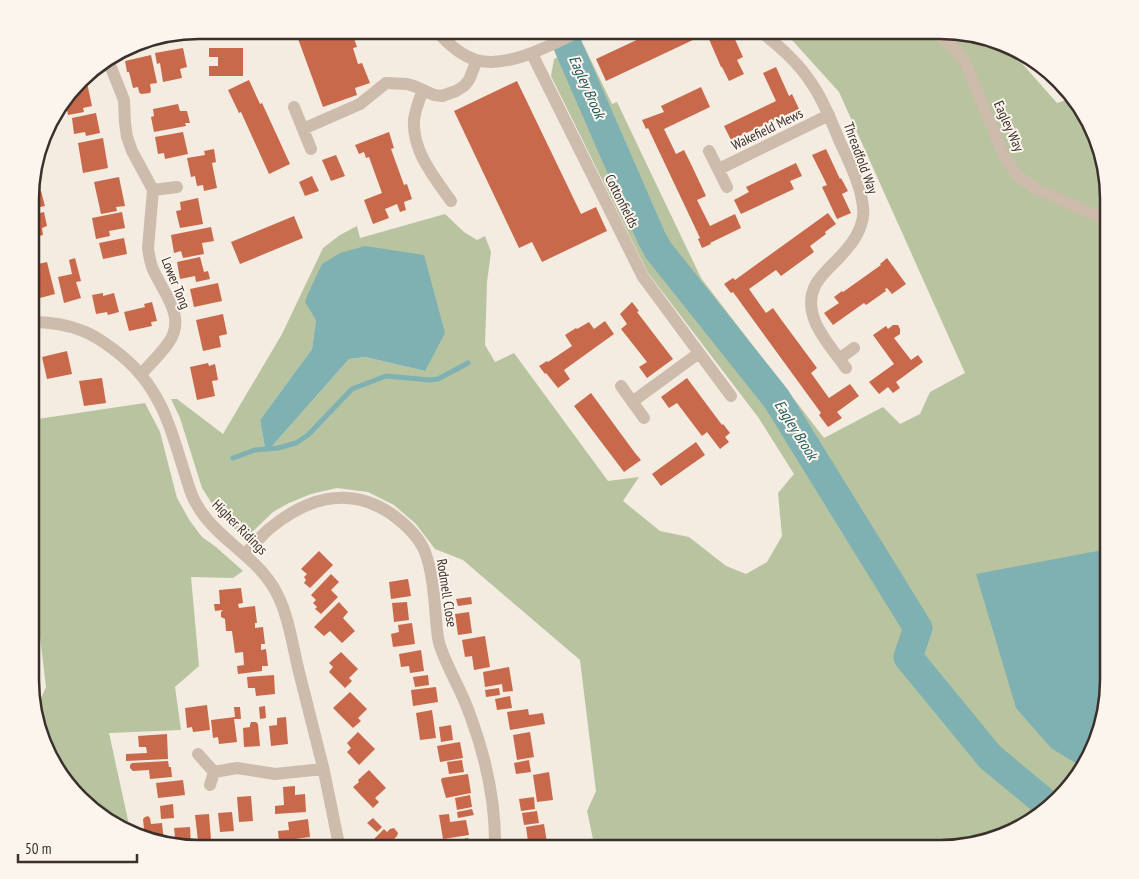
<svg xmlns="http://www.w3.org/2000/svg" width="1139" height="879" font-family="'PT Sans Narrow',sans-serif">
<rect width="100%" height="100%" fill="#f4ebe1"/>
<path fill="#b8c4a0" fill-rule="evenodd" d="M783 30H951L1004 43 1057 103 1072 98 1092 125 1109 199V691L1096 745 1067 792 1005 836 940 849H597L593 839 587 811 596 791 580 660 463 560 435 549 416 524 394 505 368 492 337 488 311 494 289 503 273 512 250 534H240L216 510 202 488 180 418 171 399H177L223 434 282 334 323 248 340 235 357 226 360 238 445 214 464 232 477 240 485 236 491 252 487 282 485 345 495 362 514 353 608 481 639 477 623 501 660 531 689 537 726 566 746 574 767 562 782 536 778 493 794 474 758 417 648 273 551 76 554 59 584 46 612 104 617 102 701 278 824 438 883 407 900 424 920 414 930 392 965 373 839 92ZM316 320 425 371 365 357 349 359 266 453 260 420 312 349Z
M145 403 160 432 177 498 190 521 202 537 216 547 243 571 233 578 191 577 199 666 175 687 181 730 109 733 131 834 87 807 48 755 36 710 46 687 31 561V420Z"/>
<path fill="#7fb0b2" d="M365 246 424 255 445 333 425 371 365 357 349 359 266 453 260 420 312 349 316 320 305 302 307 296 322 264 340 253Z
M1108 549 1109 691 1096 745 1082 767 1051 748 1016 708 976 574Z"/>
<g fill="none" stroke-linecap="round" stroke-linejoin="round">
<path stroke="#7fb0b2" stroke-width="5" d="M233 458 255 450 278 448 296 443 308 435 352 389 386 376 430 380 438 379 468 363"/>
<path stroke="#7fb0b2" stroke-width="29" d="M561 30 652 239 658 250 776 398 918 628 908 657 990 757 1048 805"/>
</g>
<path fill="#c8694b" d="M314 30H324L326 35 339 30H351L357 47 353 48 358 64 362 63 370 83 355 88 357 95 323 107 297 36Z
M658 30H691L695 39 606 81 596 59Z
M705 30H721L725 39 733 35 743 57 737 60 744 74 729 81 722 67H721Z
M183 48 187 67 180 69 182 78 163 82 160 63 157 64 155 53Z
M209 48H243V76H209V66H218V57H209Z
M151 55 157 83 150 84 151 90 150 93 141 94 139 92 138 87 133 88 129 72H127L125 61Z
M776 67 789 96 792 94 799 109 731 140 724 126 776 101 763 73Z
M82 78H86L92 106 83 108 84 112 68 115 65 100Z
M249 80 260 104 262 103 290 164 269 174 241 112 239 113 228 90Z
M517 81 581 214 596 207 607 231 542 262 532 242 519 248 454 111Z
M701 87 710 107 664 129 676 154 684 150 690 162 706 196 697 200 710 226 735 214 741 228 710 243 711 244 702 248 698 239 700 238 648 128 646 129 642 120 664 112 661 106Z
M178 104 180 111H187L190 123H185L186 126 154 132 151 117 154 116 153 109Z
M96 113 100 133 86 136 85 132 74 134 72 118Z
M183 132 188 154 165 159 164 153 158 154 155 137Z
M389 132 394 148 391 149 404 185 407 184 412 199 404 202 406 210 400 212 397 204 385 209 389 218 373 224 364 200 382 193 369 157 366 158 364 152 359 154 355 145Z
M103 138 108 168 83 173 78 143Z
M214 149 216 162 212 163 217 188 204 191 203 185 197 186 195 176 191 177 187 158 205 155 204 151Z
M826 149 840 179 841 178 848 191 842 194 851 213 837 219 822 187 827 185 812 155Z
M336 155 345 176 331 181 322 160Z
M796 163 802 176 790 181 794 189 741 214 734 200 749 192 746 187Z
M312 176 319 191 305 196 299 182Z
M119 177 125 206 116 207 117 211 101 214 94 182Z
M31 188 33 193 41 191 45 206 31 209Z
M198 198 203 224 180 228 176 211 181 210 180 202Z
M44 212 47 226 42 228 43 235 31 238V215Z
M122 212 125 228 109 231 110 236 96 239 92 218Z
M828 213 836 224 825 232 826 234 810 246 814 252 781 276 776 270 749 289 766 313 773 308 780 318 817 368 811 373 829 398 850 384 859 396 837 412 842 418 828 427 819 415 821 413 733 292 731 293 724 284 733 278 735 280Z
M294 216 303 238 240 264 231 242Z
M211 227 214 241 202 243 204 254 183 258 181 251 174 253 171 235Z
M124 238 127 254 103 259 99 243Z
M200 257 204 272 208 271 210 279 196 282 195 276 180 279 177 262Z
M75 258 81 281 76 282 81 298 64 303 58 277 72 274 69 260Z
M887 258 906 284 892 294 887 288 885 289 886 291 866 305 864 303 833 325 824 313 839 303 834 297 842 291 843 292 881 265 880 264Z
M47 262 55 294 40 298 39 295 31 297V269L39 267 38 264Z
M218 283 222 301 194 307 190 289Z
M103 293V296L114 293 119 312 108 315 107 312 96 314 92 295Z
M152 302 157 321 151 322 152 326 129 331 124 312 145 307 144 304Z
M632 302 639 311 637 312 673 359 647 378 639 367 647 362 621 329 627 324 620 314Z
M223 314 227 334 219 336 221 347 203 351 196 320Z
M605 321 614 334 564 370 570 379 558 388 546 373 545 374 539 366 547 361 548 362 572 346 565 335 576 328 577 329 589 322 594 329Z
M893 325H898L900 329V334L894 338 911 360 918 355 923 362 896 382 900 388 893 393 888 387 879 394 869 382 894 364 873 335 886 326 888 329Z
M67 351 72 374 47 379 42 357Z
M208 363 209 366 215 364 218 380 212 381 215 396 197 400 190 367Z
M102 378 106 403 84 406 79 381Z
M687 378 722 425 723 424 730 433 725 437 729 442 720 449 707 432 702 436 677 403 669 408 661 397Z
M591 393 635 453 641 460 624 472 574 406Z
M696 442 705 455 661 486 652 474Z
M319 551 333 565 310 588 304 583 306 580 304 577 307 574 301 569Z
M331 574 339 582 331 590 338 597 321 614 315 609 317 607 313 603 316 600 311 595Z
M408 579 411 596 391 599 389 582Z
M241 588 243 603 238 604 239 608 255 606 257 623H255V628L263 627 265 644H261V650L266 649 268 666H262V671L238 674 237 666 244 665 243 652 235 653 232 631H226L225 619 221 617V612L223 610 215 611 214 604H220L219 590Z
M471 597 472 604 458 606 456 599Z
M339 602 348 612 343 618 355 631 342 643 330 631 324 636 314 627Z
M407 602 409 620 394 622 392 603Z
M469 612 472 633 458 635 455 614Z
M412 623 415 644 393 647 391 634 399 632 398 625Z
M485 636 490 667 474 670 472 656 465 657 462 640Z
M421 650 424 671 410 673 409 666 401 667 399 654Z
M341 652 358 669 349 678 352 681 345 688 329 672 333 667 329 663Z
M509 667 513 691 503 692 502 684 485 687 483 672Z
M274 675 275 694 256 696 255 688H248L247 677Z
M428 675 429 685 415 687 413 677Z
M436 687 438 702 413 706 411 690Z
M499 688 500 695 486 697 485 690Z
M350 692 367 709 358 718 361 721 353 728 333 708Z
M510 696 512 708 497 710 495 699Z
M207 705 210 730 193 732 192 727 187 728 185 708Z
M265 706 266 718 260 719 259 707Z
M234 707H240L241 719H234L237 742 219 744 218 737 213 738 211 720 235 717Z
M528 709 529 715 543 713 545 724 510 730 507 712Z
M432 710 436 738 420 740 416 713Z
M286 717 288 744 271 746 269 726 277 725V718Z
M251 722H256L258 724 260 746 244 747 243 728 250 727V725Z
M451 725 453 740 441 742 439 727Z
M358 732 375 749 359 765 347 752 351 748 347 743Z
M530 732 534 757 517 760 513 735Z
M167 734 168 759 126 761V754L147 753 146 747H139L138 736Z
M460 742 463 758 440 762 437 746Z
M462 760 464 772 449 774 447 762Z
M529 760 531 772 516 774 514 763Z
M168 761 169 767H171L172 777 150 779 149 770 133 771 130 768V765L132 763Z
M369 770 386 788 375 798 379 802 373 808 353 787 359 782 358 780Z
M549 772 553 800 537 802 533 775Z
M468 774 471 793 446 798 441 780 442 778Z
M183 780 185 795 158 798 156 783Z
M295 786V795L305 794 306 812 275 814V806L284 805 283 787Z
M470 795 472 807 457 810 455 798Z
M251 796 253 821 239 822 237 797Z
M534 797 535 809 521 811 519 799Z
M173 804 174 818 161 819 160 806Z
M472 809 474 815 458 818 457 812Z
M537 811 539 823 524 825 522 813Z
M232 812 234 831 220 832 218 813Z
M209 814 211 840 198 841 195 815Z
M449 814 450 822 466 820 469 835 443 839 439 815Z
M148 816 150 818 151 824 162 823 164 842 145 839 143 819 145 817Z
M373 818 382 827 377 832 367 823Z
M308 819 310 837 279 841 278 831 289 830 288 822Z
M544 824 548 849H529L526 827Z
M190 827 191 847H183L176 846 174 828Z
M394 828 398 833 397 836 394 839 395 840 386 849H375L370 843 384 829 387 832 390 829Z
M468 838 470 849H450L448 842Z"/>
<g fill="none" stroke-linecap="round" stroke-linejoin="round">
<path stroke="#cdbbac" stroke-width="12" d="M436 30C447 43 460 55 476 60 509 69 553 44 582 30
M759 30C779 46 798 62 812 84 824 101 832 123 840 142 848 159 857 177 861 195 863 205 865 215 861 225 857 238 848 248 838 259 830 267 821 275 816 284 799 315 830 345 846 368
M933 30 955 49 964 60 1004 156 1016 174 1036 189 1109 221
M532 54 643 277 731 396
M108 60 124 100 125 123 127 137 132 151 153 190 148 248C149 255 150 261 152 267 162 292 187 316 169 342 161 354 150 364 141 374
M423 90C419 100 415 110 414 120 412 151 434 177 451 201
M294 107 311 149
M303 129 360 104 386 83 407 84 414 86 434 95 442 96 456 91 464 86 469 80 477 60
M709 151 727 187
M719 169 829 115
M153 190 177 187
M31 322C49 322 66 324 83 331 101 338 128 359 140 374 150 385 162 406 167 420 174 437 179 456 185 474 188 484 191 496 197 505 215 537 252 554 272 585 288 609 292 644 299 672 307 703 315 735 323 767 329 794 334 822 340 849
M839 359 854 348
M621 386 644 418
M632 402 699 353
M245 554C253 546 260 537 269 529 305 499 347 485 390 513 404 523 419 536 425 552 433 574 434 596 436 619 437 628 437 637 440 646 448 670 462 691 470 715 486 758 496 803 495 849
M198 754 214 772 210 785
M214 772 237 768 275 774 323 769"/>
</g>
<g text-anchor="middle" stroke-width="4" stroke-linejoin="round" paint-order="stroke">
<g font-size="14" fill="#3b302b" stroke="#fbf5ee">
<text transform="translate(1009 126) rotate(66)" y="5">Eagley Way</text>
<text transform="translate(767 129) rotate(-26)" y="5">Wakefield Mews</text>
<text transform="translate(861 158) rotate(70)" y="5">Threadfold Way</text>
<text transform="translate(622 201) rotate(63)" y="5">Cottonfields</text>
<text transform="translate(176 283) rotate(68)" y="5">Lower Tong</text>
<text transform="translate(240 527) rotate(45)" y="5">Higher Ridings</text>
<text transform="translate(447 593) rotate(81)" y="5">Rodmell Close</text>
</g>
<g font-size="15" font-style="italic" fill="#1f5a5e" stroke="#fbf5ee">
<text transform="translate(587 87) rotate(66)" y="5">Eagley Brook</text>
<text transform="translate(796 430) rotate(58)" y="5">Eagley Brook</text>
</g>
</g>
<path d="M0 0H1139V879H0ZM199 39H940A160 160 0 0 1 1100 199V680A160 160 0 0 1 940 840H199A160 160 0 0 1 39 680V199A160 160 0 0 1 199 39Z" fill="#fbf5ee" fill-rule="evenodd"/>
<path fill="none" stroke="#3b302b" stroke-width="2.5" d="M199 39H940A160 160 0 0 1 1100 199V680A160 160 0 0 1 940 840H199A160 160 0 0 1 39 680V199A160 160 0 0 1 199 39Z"/>
<path d="M18 854v8h119v-8" fill="none" stroke="#3b302b" stroke-width="2.5"/>
<text x="25" y="854" font-size="15" fill="#3b302b" stroke="#fbf5ee" stroke-width="4" paint-order="stroke">50 m</text>
</svg>
